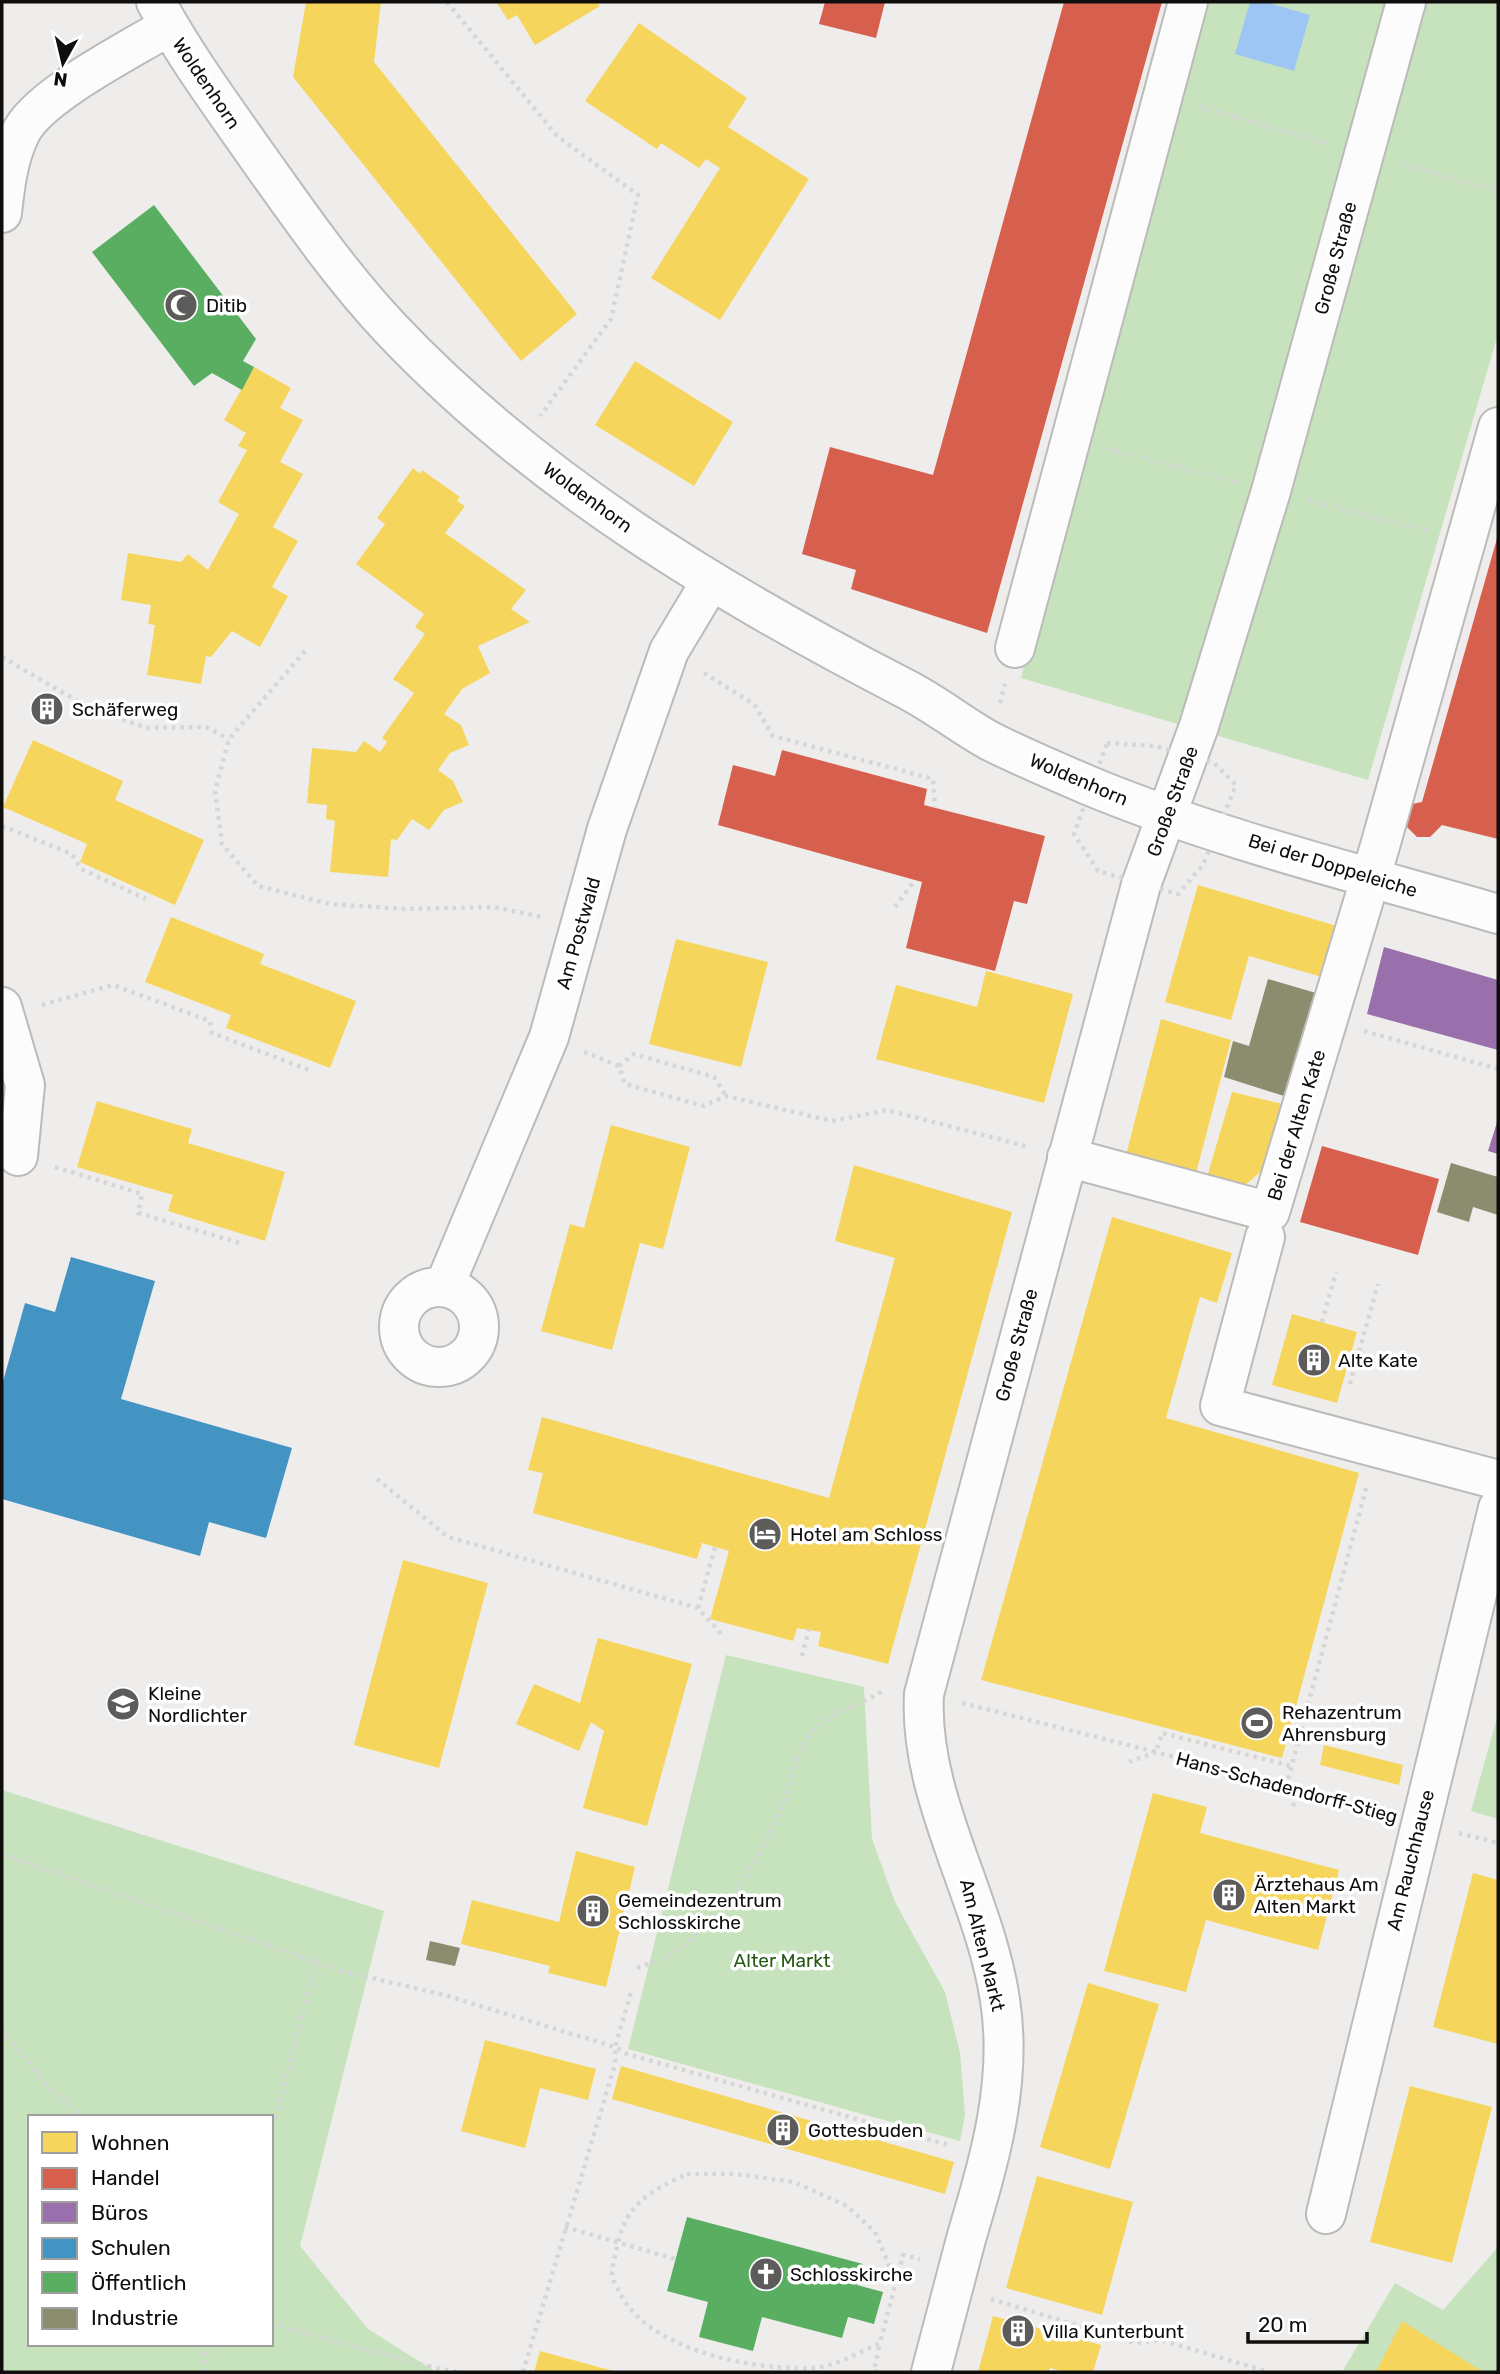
<svg xmlns="http://www.w3.org/2000/svg" width="1500" height="2374" font-family="Rubik,sans-serif">
<rect width="100%" height="100%" fill="#efedeb"/>
<path fill="#c6e3bd" fill-rule="evenodd" d="M1206 2H1498V334L1368 780 1021 678Z
M726 1655 864 1687 872 1839 895 1902 945 1992 960 2053 965 2115 960 2141 628 2049Z
M1498 1714V1819L1471 1811Z
M2 1790 384 1911 300 2246 368 2329 436 2372H2ZM30 2117H271V2344H30Z
M1498 2247V2372H1342L1395 2283 1443 2310Z"/>
<path fill="#9ec6f4" d="M1250 2H1266L1310 15 1294 71 1235 54Z"/>
<path fill="#f6d55c" d="M306 2H381L374 62 577 314 521 361 293 77Z
M496 2H597L600 6 535 45 517 15 508 20Z
M639 23 747 98 728 127 809 179 720 320 651 278 720 168 706 159 699 168 661 143 657 149 585 101Z
M635 361 733 422 694 486 595 425Z
M254 367 291 388 280 408 303 420 280 462 303 474 273 527 298 541 272 587 288 596 260 647 232 631 211 657 206 656 201 684 147 675 155 625 148 624 151 605 121 600 128 553 181 562 188 554 208 570 239 514 218 502 247 450 238 446 246 433 224 420Z
M413 468 420 474 422 470 460 497 457 501 465 506 445 533 526 590 511 609 530 622 478 646 490 673 462 689 444 714 461 725 469 745 450 753 438 770 453 781 463 802 444 810 429 830 412 819 397 840 391 839 388 877 330 872 335 821 326 819 327 805 307 803 312 748 356 752 364 741 380 752 387 742 382 738 414 693 393 679 425 634 415 627 424 614 356 564 385 524 377 518Z
M33 740 123 781 115 800 204 840 175 905 80 862 87 844 3 807Z
M1198 885 1337 926 1322 977 1249 956 1231 1020 1165 1002Z
M171 917 264 954 260 964 356 1001 330 1068 226 1028 231 1015 145 982Z
M676 939 768 962 741 1067 649 1044Z
M986 971 1073 994 1044 1103 876 1059 896 985 977 1007Z
M1161 1019 1231 1040 1196 1173 1126 1155Z
M1232 1092 1283 1104 1265 1168 1244 1186 1207 1177Z
M97 1101 192 1129 188 1143 285 1172 265 1241 168 1211 173 1195 77 1167Z
M611 1125 690 1147 663 1249 640 1243 612 1350 541 1331 570 1224 584 1228Z
M854 1165 1012 1212 888 1664 818 1646 821 1632 797 1628 793 1641 710 1619 729 1551 702 1543 697 1559 533 1513 543 1473 528 1470 542 1417 829 1498 895 1258 835 1241Z
M1112 1217 1232 1253 1217 1303 1200 1297 1166 1418 1359 1473 1282 1758 981 1680Z
M1292 1314 1357 1332 1337 1403 1272 1385Z
M403 1560 488 1583 439 1768 354 1745Z
M598 1638 692 1664 647 1826 583 1808 604 1731 591 1722 579 1751 516 1724 534 1684 580 1703Z
M1324 1745 1403 1765 1399 1785 1320 1765Z
M1153 1793 1207 1807 1200 1833 1339 1870 1318 1950 1206 1920 1186 1992 1104 1971Z
M576 1851 635 1867 606 1987 548 1973 550 1966 461 1944 472 1900 559 1922Z
M1473 1873 1498 1880V2044L1433 2027Z
M1088 1983 1159 2004 1110 2169 1040 2147Z
M485 2040 596 2069 588 2100 540 2088 525 2148 461 2131Z
M621 2066 954 2162 945 2194 612 2099Z
M1410 2086 1492 2107 1452 2263 1370 2242Z
M1037 2176 1133 2202 1102 2315 1006 2288Z
M993 2316 1101 2345 1093 2372H1064L1050 2368 1049 2372H978Z
M1402 2321 1483 2372H1376Z
M540 2351 613 2371V2372H534Z"/>
<path fill="#d6604d" d="M825 2H885L876 38 819 24Z
M1064 2H1162L987 633 851 589 856 570 802 554 830 447 933 475Z
M1498 535V839L1442 825 1430 837H1417L1407 827V810L1412 804 1422 802Z
M782 750 927 789 924 805 1045 836 1027 904 1014 901 995 971 906 948 922 882 718 825 733 765 775 776Z
M1322 1146 1439 1179 1418 1255 1300 1222Z"/>
<path fill="#9970ab" d="M1384 947 1498 980V1050L1367 1014Z
M1498 1119V1154L1488 1151Z"/>
<path fill="#4393c3" d="M71 1257 155 1281 121 1399 292 1448 266 1538 209 1522 200 1556 2 1499V1385L25 1303 55 1312Z"/>
<path fill="#5aae61" d="M154 205 256 339 243 361 254 367 242 390 212 373 194 386 92 252Z
M687 2217 863 2264 857 2285 883 2292 874 2324 848 2317 842 2338 762 2317 753 2351 699 2337 708 2302 667 2291Z"/>
<path fill="#8c8c6e" d="M1268 979 1316 993 1284 1096 1224 1077 1233 1041 1249 1046Z
M1451 1163 1498 1177V1215L1473 1207 1469 1222 1437 1212Z
M430 1941 460 1948 455 1966 426 1960Z"/>
<g fill="none" stroke-linecap="round" stroke-linejoin="round">
<defs>
<path id="minor" d="M156 2C185 56 222 106 257 156 299 215 341 276 391 329 536 482 718 592 904 688 934 703 961 725 990 741 1022 757 1057 772 1090 786 1218 839 1364 875 1498 914
M2 213C5 186 8 159 20 134 37 96 132 49 169 26
M1015 648 1188 2
M2 1007 25 1085 18 1156
M1067 1157 1270 1212 1380 846 1498 427
M1265 1237 1220 1406 1498 1480
M444 1287 549 1037 607 829 669 651 711 581
M399 1327a40 40 0 1 1 80 0a40 40 0 1 1-80 0Z
M1326 2214 1498 1508
M931 2372C943 2328 954 2283 966 2239 989 2161 1013 2083 1000 2000 985 1898 918 1797 924 1694L1141 885 1199 726 1271 491 1406 2"/>
</defs>
<use href="#minor" stroke="#bcbbb9" stroke-width="42"/>
<path stroke="#d6d6d6" stroke-width="4.5" stroke-dasharray="3.5 5" stroke-linecap="butt" d="M447 2 557 136 638 195 611 319 540 416
M1199 107 1325 143
M1401 164 1498 191
M1108 449 1235 482
M1308 500 1428 531
M305 651 229 739 215 791 222 844 258 886 330 904 404 909 494 907 541 917
M2 657 86 706 146 728 206 727 229 739
M704 673 754 704 773 736 933 779 935 807
M1000 703 1005 684
M1107 743 1155 746 1214 763 1236 785 1203 865 1178 894 1098 871 1074 834Z
M2 826 72 854 81 869 146 899
M895 907 915 880
M42 1005 113 985 210 1021 212 1033 309 1070
M1364 1031 1498 1069
M584 1052 619 1066 625 1084 704 1106 726 1096 832 1121 887 1110 1029 1147
M619 1066 634 1054 714 1077 726 1096
M55 1167 142 1194 138 1213 243 1244
M1322 1322 1336 1272
M1350 1384 1378 1284
M377 1479 448 1537 698 1608 724 1637
M698 1608 715 1547
M802 1656 809 1629
M962 1703 1156 1752 1162 1733 1291 1766
M1129 1762 1156 1752 1383 1812
M1286 1787 1367 1485
M1293 1806 1298 1790
M1459 1833 1498 1843
M2 1854 342 1971 444 1995 615 2047 627 2054 952 2146
M637 1968C649 1963 666 1960 676 1952 724 1915 759 1863 782 1807 792 1784 793 1758 808 1737 825 1713 860 1706 884 1690
M2 2029 50 2089 82 2117
M271 2135 316 1961
M687 2174H735L794 2182 847 2206 875 2232 896 2282 880 2343C860 2352 832 2368 810 2368 751 2370 648 2350 620 2293 617 2287 612 2280 612 2274 612 2265 615 2256 617 2247 626 2203 649 2192 687 2174Z
M565 2227 675 2259
M897 2281 903 2255 920 2259
M991 2299 1135 2343 1161 2340 1269 2372
M271 2324 427 2366 433 2372
M428 2366 456 2372
M205 2372 207 2344
M523 2372 615 2064V2047L632 1989
M878 2372 874 2371 880 2343"/>
<use href="#minor" stroke="#fdfcfc" stroke-width="38"/>
</g>
<defs>
<symbol id="mosque-disc" viewBox="-11 -11 22 22"><circle r="9.5" fill="#5d5c5b" stroke="#fff"/><path d="M3.5-4.9A6 6 0 1 0 3.5 4.9A5 5 0 1 1 3.5-4.9Z" fill="#fff"/></symbol>
<symbol id="building-disc" viewBox="-11 -11 22 22"><circle r="9.5" fill="#5d5c5b" stroke="#fff"/><path d="M-4-6H4V6H1V3H-1V6H-4ZM-2.5-4.3h1.7v1.8h-1.7ZM.8-4.3h1.7v1.8H.8ZM-2.5-1h1.7V.8h-1.7ZM.8-1h1.7V.8H.8Z" fill="#fff"/></symbol>
<symbol id="hotel-disc" viewBox="-11 -11 22 22"><circle r="9.5" fill="#5d5c5b" stroke="#fff"/><path d="M-6-4.5h1.5V1H6V5H4.5V3h-9V5H-6ZM-4 0a1.8 1.8 0 1 1 3.6 0ZM.5 0V-2.5h3Q6-2.5 6 0Z" fill="#fff"/></symbol>
<symbol id="school-disc" viewBox="-11 -11 22 22"><circle r="9.5" fill="#5d5c5b" stroke="#fff"/><path d="M0-5L7-2L0 1L-7-2ZM-4 1L0 2.5L4 1V4Q0 6-4 4Z" fill="#fff"/></symbol>
<symbol id="stadium-disc" viewBox="-11 -11 22 22"><circle r="9.5" fill="#5d5c5b" stroke="#fff"/><path d="M0-5a6.5 5 0 1 0 0 10a6.5 5 0 1 0 0-10ZM-3.5-1.8h7v3.6h-7Z" fill="#fff"/></symbol>
<symbol id="church-disc" viewBox="-11 -11 22 22"><circle r="9.5" fill="#5d5c5b" stroke="#fff"/><path d="M-1.2-6h2.4v3.5h3.3v2.4h-3.3V6h-2.4V-.1h-3.3v-2.4h3.3Z" fill="#fff"/></symbol>
</defs>
<g fill-rule="evenodd">
<use href="#mosque-disc" x="162" y="286" width="38" height="38"/>
<use href="#building-disc" x="28" y="690" width="38" height="38"/>
<use href="#building-disc" x="1295" y="1341" width="38" height="38"/>
<use href="#hotel-disc" x="746" y="1515" width="38" height="38"/>
<use href="#school-disc" x="104" y="1685" width="38" height="38"/>
<use href="#stadium-disc" x="1238" y="1704" width="38" height="38"/>
<use href="#building-disc" x="1210" y="1876" width="38" height="38"/>
<use href="#building-disc" x="574" y="1892" width="38" height="38"/>
<use href="#building-disc" x="764" y="2111" width="38" height="38"/>
<use href="#church-disc" x="747" y="2255" width="38" height="38"/>
<use href="#building-disc" x="999" y="2312" width="38" height="38"/>
</g>
<g text-anchor="middle" stroke-width="7" stroke-linejoin="round" paint-order="stroke">
<g font-size="19" fill="#0f0e0d" stroke="#fff">
<text transform="translate(207 83) rotate(56)" y="7">Woldenhorn</text>
<text transform="translate(1335 258) rotate(-75)" y="7">Große Straße</text>
<text transform="translate(588 497) rotate(36)" y="7">Woldenhorn</text>
<text transform="translate(1079 779) rotate(23)" y="7">Woldenhorn</text>
<text transform="translate(1172 801) rotate(-70)" y="7">Große Straße</text>
<text transform="translate(1333 865) rotate(17)" y="7">Bei der Doppeleiche</text>
<text transform="translate(578 933) rotate(-74)" y="7">Am Postwald</text>
<text transform="translate(1296 1125) rotate(-73)" y="7">Bei der Alten Kate</text>
<text transform="translate(1016 1345) rotate(-75)" y="7">Große Straße</text>
<text transform="translate(1287 1787) rotate(15)" y="7">Hans-Schadendorff-Stieg</text>
<text transform="translate(1410 1860) rotate(-76)" y="7">Am Rauchhause</text>
<text transform="translate(983 1945) rotate(76)" y="7">Am Alten Markt</text>
</g>
<g font-size="19" fill="#0f0e0d" stroke="#fff" text-anchor="start">
<text x="206" y="312">Ditib</text>
<text x="72" y="716">Schäferweg</text>
<text x="1338" y="1367">Alte Kate</text>
<text x="790" y="1541">Hotel am Schloss</text>
<text x="148" y="1700">Kleine<tspan x="148" dy="22">Nordlichter</tspan></text>
<text x="1282" y="1719">Rehazentrum<tspan x="1282" dy="22">Ahrensburg</tspan></text>
<text x="1254" y="1891">Ärztehaus Am<tspan x="1254" dy="22">Alten Markt</tspan></text>
<text x="618" y="1907">Gemeindezentrum<tspan x="618" dy="22">Schlosskirche</tspan></text>
<text x="808" y="2137">Gottesbuden</text>
<text x="790" y="2281">Schlosskirche</text>
<text x="1042" y="2338">Villa Kunterbunt</text>
</g>
<g font-size="19" fill="#255a15" stroke="#fff">
<text x="782" y="1967">Alter Markt</text>
</g>
</g>
<rect width="1500" height="2374" fill="none" stroke="#0f0e0d" stroke-width="7"/>
<rect x="28" y="2115" width="245" height="231" fill="#ffffff" stroke="#9f9f9e" stroke-width="2"/>
<rect x="42" y="2132" width="35" height="21" fill="#f6d55c" stroke="#9f9f9e" stroke-width="2"/>
<text x="91" y="2150" font-size="21" fill="#0f0e0d">Wohnen</text>
<rect x="42" y="2168" width="35" height="21" fill="#d6604d" stroke="#9f9f9e" stroke-width="2"/>
<text x="91" y="2185" font-size="21" fill="#0f0e0d">Handel</text>
<rect x="42" y="2202" width="35" height="21" fill="#9970ab" stroke="#9f9f9e" stroke-width="2"/>
<text x="91" y="2220" font-size="21" fill="#0f0e0d">Büros</text>
<rect x="42" y="2238" width="35" height="21" fill="#4393c3" stroke="#9f9f9e" stroke-width="2"/>
<text x="91" y="2255" font-size="21" fill="#0f0e0d">Schulen</text>
<rect x="42" y="2272" width="35" height="21" fill="#5aae61" stroke="#9f9f9e" stroke-width="2"/>
<text x="91" y="2290" font-size="21" fill="#0f0e0d">Öffentlich</text>
<rect x="42" y="2308" width="35" height="21" fill="#8c8c6e" stroke="#9f9f9e" stroke-width="2"/>
<text x="91" y="2325" font-size="21" fill="#0f0e0d">Industrie</text>
<g transform="translate(63 63) rotate(188)" stroke="#ffffff" stroke-width="5" paint-order="stroke">
<path d="M0-5L12 26L0 18L-12 26Z" fill="#0f0e0d"/>
<text y="-10" font-size="19" font-weight="bold" text-anchor="middle" fill="#0f0e0d">N</text>
</g>
<path d="M1248 2332v10h119v-10" fill="none" stroke="#0f0e0d" stroke-width="3.5"/>
<text x="1258" y="2332" font-size="21" fill="#0f0e0d" stroke="#ffffff" stroke-width="5" paint-order="stroke">20 m</text>
</svg>
